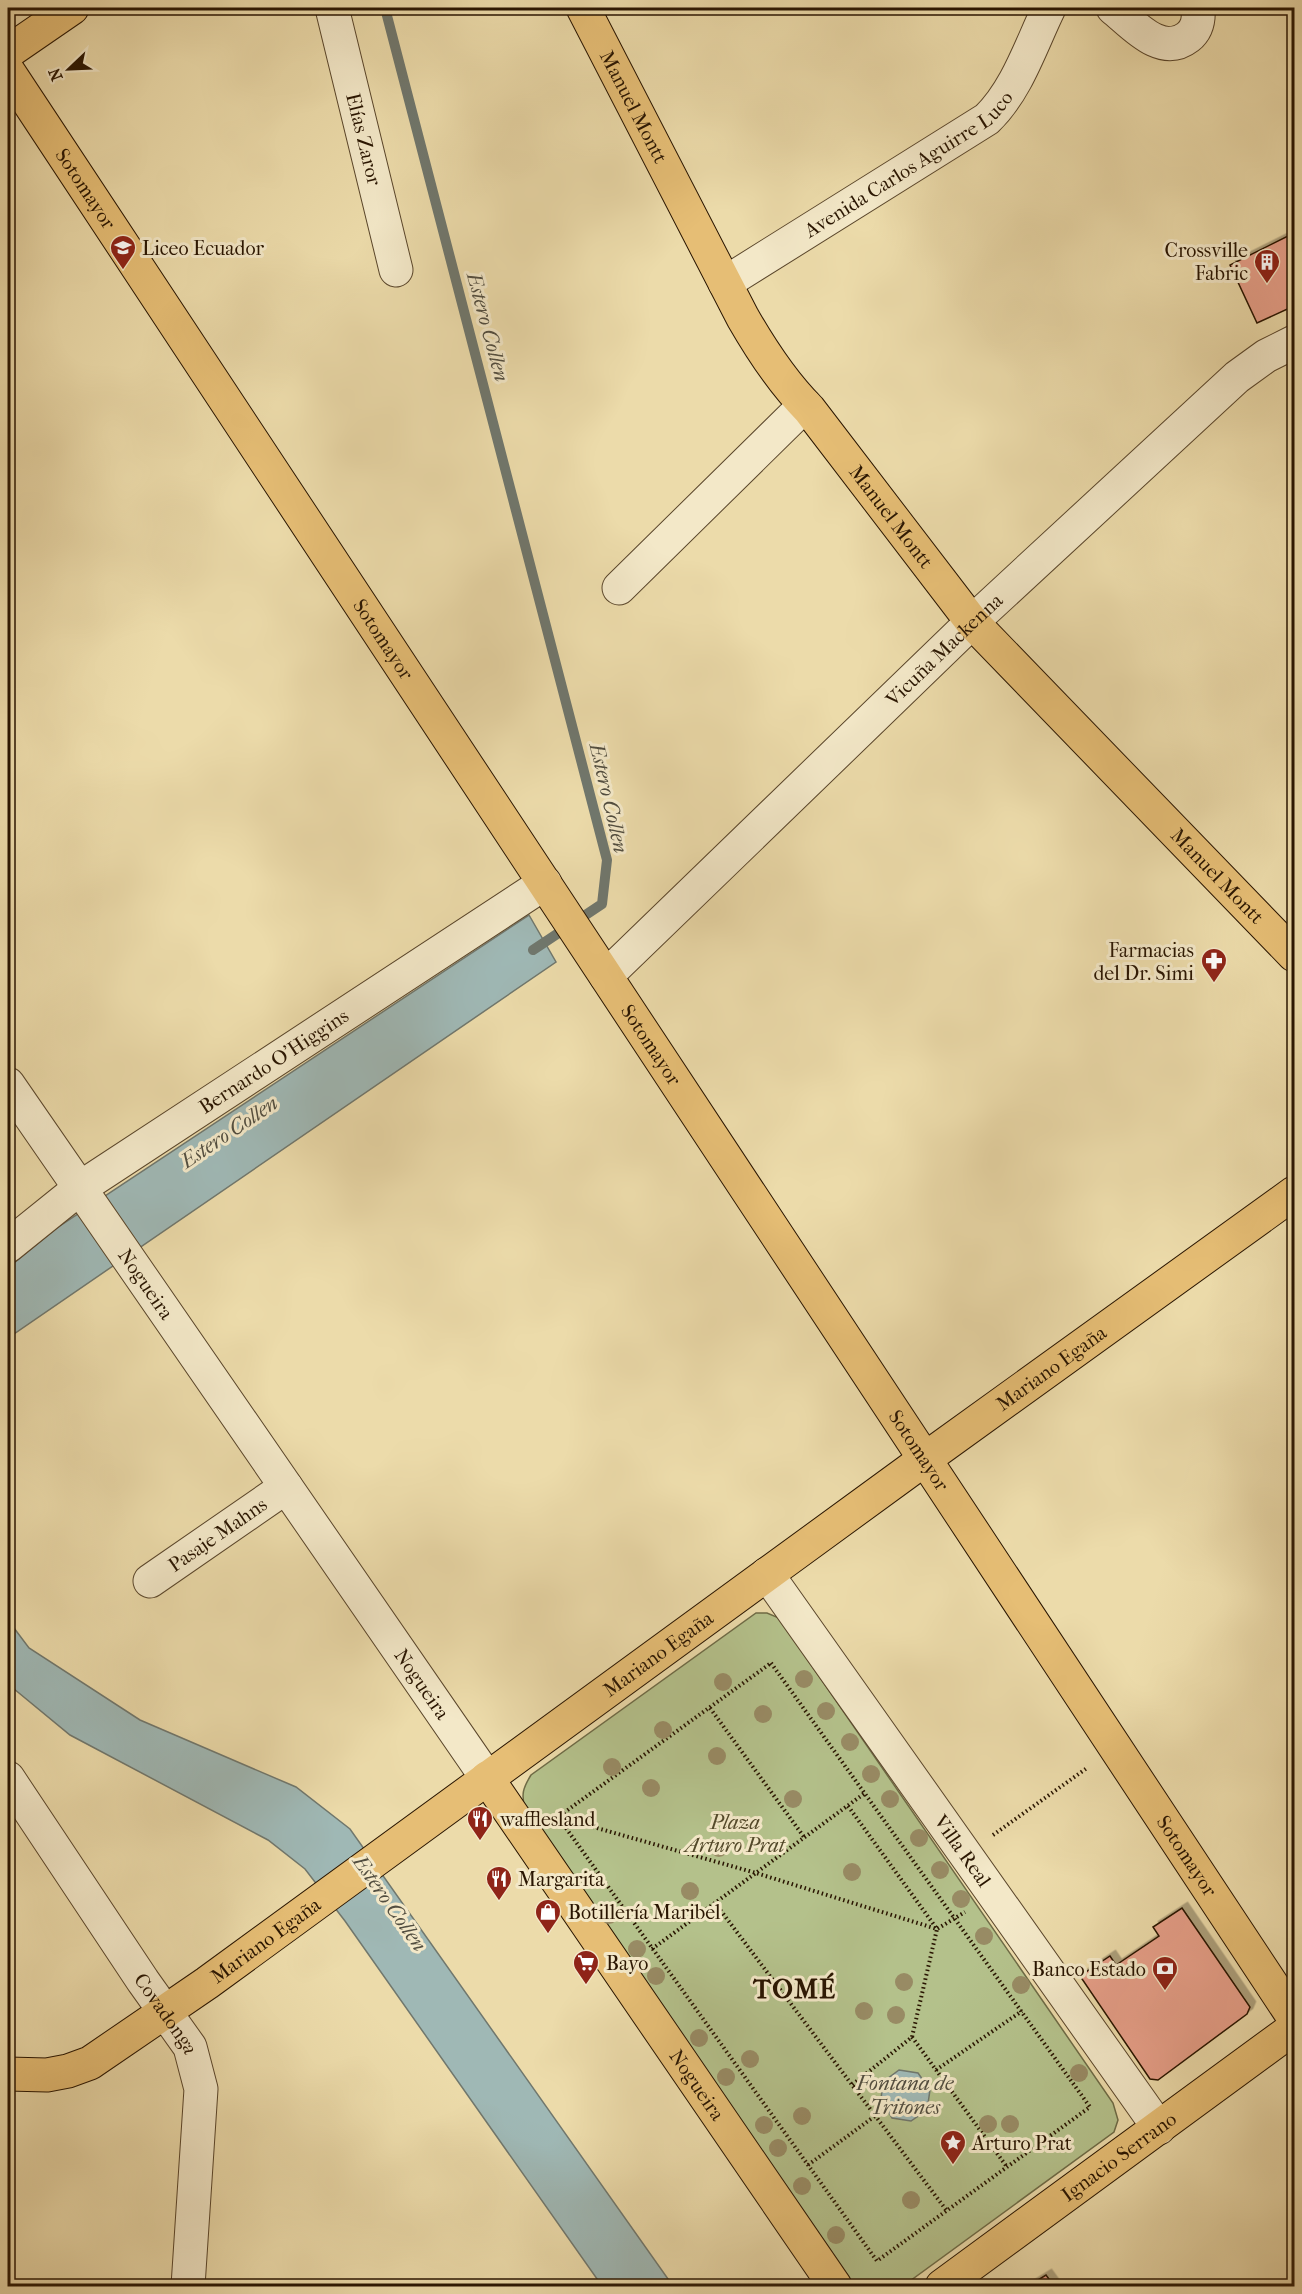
<svg xmlns="http://www.w3.org/2000/svg" width="1302" height="2294" font-family="'IM FELL French Canon',serif">
<defs>
<filter id="shadow"><feDropShadow dx="5.5" dy="-5.5" stdDeviation="0" flood-color="#0004"/></filter>
</defs>
<rect width="100%" height="100%" fill="#ecdbaa"/>
<filter id="stains"><feTurbulence type="fractalNoise" baseFrequency=".00333" numOctaves="4"/><feColorMatrix values="0 0 0 0 .2 0 0 0 0 .09 0 0 0 0 .02 0 0 0 .5 -.17"/></filter>
<radialGradient id="worn" r=".72"><stop offset=".6" stop-color="#630" stop-opacity="0"/><stop offset="1" stop-color="#630" stop-opacity=".3"/></radialGradient>
<path fill="#b4c18b" stroke="#6e6b46" stroke-width="1.5" d="M756 1613H767L779 1618 1113 2103 1118 2120 1114 2132 903 2286H855L525 1809C521 1794 523 1788 531 1775Z"/>
<path fill="#9fb8b5" stroke="#70776d" stroke-width="1.5" d="M529 915 556 962 8 1338V1268L58 1227Z
M8 1620 29 1648 140 1720 296 1787 350 1829 673 2286H602L345 1921 305 1869 268 1840 70 1735 8 1684Z
M899 2070 918 2073 930 2090 927 2110 911 2121 892 2118 881 2099 883 2082Z"/>
<g fill="none" stroke-linecap="round" stroke-linejoin="round">
<path stroke="#70776d" stroke-width="10" d="M385 8 607 860 602 904 533 950"/>
</g>
<path fill="#e7a08a" stroke="#291501" stroke-width="1.5" filter="url(#shadow)" d="M1294 233V306L1257 323 1230 265Z
M1182 1908 1250 2007 1247 2014 1158 2080 1150 2079 1080 1976 1110 1956 1116 1965 1159 1936 1153 1927Z
M1046 2275 1054 2286H1028Z"/>
<g fill="none" stroke-linecap="round" stroke-linejoin="round">
<defs>
<g id="minor">
<path id="s1" d="M332 8 396 270"/>
<path d="M1113 8C1133 24 1161 58 1188 37 1198 29 1199 19 1198 8"/>
<path id="s2" d="M725 283 987 119C1017 90 1031 45 1049 8"/>
<path d="M619 588 805 405"/>
<path id="s3" d="M606 976 972 622 1237 377 1266 356 1294 342"/>
<path id="s4" d="M8 1084 487 1778"/>
<path id="s5" d="M8 1246 80 1188 545 883"/>
<path id="s6" d="M767 1574 1159 2128"/>
<path id="s7" d="M150 1581 286 1487"/>
<path id="s8" d="M8 1778 143 1981 190 2047 201 2089 188 2286"/>
</g>
<g id="major">
<path id="s9" d="M583 8 743 318C762 351 783 383 809 409L972 622 1294 955"/>
<path d="M8 52 72 8"/>
<path id="s10" d="M8 71 1294 2018"/>
<path id="s11" d="M487 1778 835 2286"/>
<path id="s12" d="M8 2074 47 2075 68 2071 90 2063 207 1983 925 1459 1294 1193"/>
<path id="s13" d="M942 2286 1294 2028"/>
</g>
</defs>
<use href="#minor" stroke="#5a462b" stroke-width="35"/>
<use href="#major" stroke="#291501" stroke-width="35"/>
<path stroke="#291501" stroke-width="4" stroke-dasharray="1.5 3" stroke-linecap="butt" d="M771 1663 1090 2107 877 2261 558 1817Z
M710 1708 804 1837
M848 1806 937 1929 912 2037 852 2085
M558 1817 756 1873 937 1929 965 1912
M993 1835 1087 1768
M715 1903 947 2211
M652 1949 865 1793
M912 2037 1007 2167
M936 2070 1022 2011
M808 2165 875 2116"/>
<use href="#minor" stroke="#f3e8c8" stroke-width="33"/>
<use href="#major" stroke="#e6be75" stroke-width="33"/>
</g>
<g fill="#988b64">
<circle cx="804" cy="1679" r="9"/>
<circle cx="723" cy="1682" r="9"/>
<circle cx="826" cy="1711" r="9"/>
<circle cx="763" cy="1714" r="9"/>
<circle cx="663" cy="1730" r="9"/>
<circle cx="850" cy="1742" r="9"/>
<circle cx="717" cy="1756" r="9"/>
<circle cx="612" cy="1767" r="9"/>
<circle cx="871" cy="1774" r="9"/>
<circle cx="651" cy="1788" r="9"/>
<circle cx="793" cy="1799" r="9"/>
<circle cx="890" cy="1799" r="9"/>
<circle cx="919" cy="1838" r="9"/>
<circle cx="719" cy="1848" r="9"/>
<circle cx="940" cy="1870" r="9"/>
<circle cx="852" cy="1872" r="9"/>
<circle cx="589" cy="1879" r="9"/>
<circle cx="690" cy="1891" r="9"/>
<circle cx="961" cy="1899" r="9"/>
<circle cx="609" cy="1915" r="9"/>
<circle cx="984" cy="1936" r="9"/>
<circle cx="637" cy="1949" r="9"/>
<circle cx="656" cy="1976" r="9"/>
<circle cx="904" cy="1982" r="9"/>
<circle cx="1021" cy="1985" r="9"/>
<circle cx="864" cy="2011" r="9"/>
<circle cx="896" cy="2015" r="9"/>
<circle cx="699" cy="2038" r="9"/>
<circle cx="750" cy="2059" r="9"/>
<circle cx="1079" cy="2073" r="9"/>
<circle cx="726" cy="2077" r="9"/>
<circle cx="802" cy="2116" r="9"/>
<circle cx="988" cy="2124" r="9"/>
<circle cx="1010" cy="2124" r="9"/>
<circle cx="764" cy="2125" r="9"/>
<circle cx="778" cy="2148" r="9"/>
<circle cx="802" cy="2186" r="9"/>
<circle cx="911" cy="2200" r="9"/>
<circle cx="836" cy="2235" r="9"/>
</g>
<defs>
<symbol id="school-pin" viewBox="-11 -11 22 30"><path d="M0 17L-7.5 6A9.5 9.5 0 1 1 7.5 6Z" fill="#8f2418" stroke="#f3e8c8"/><path d="M0-5L7-2L0 1L-7-2ZM-4 1L0 2.5L4 1V4Q0 6-4 4Z" fill="#fff"/></symbol>
<symbol id="building-pin" viewBox="-11 -11 22 30"><path d="M0 17L-7.5 6A9.5 9.5 0 1 1 7.5 6Z" fill="#8f2418" stroke="#f3e8c8"/><path d="M-4-6H4V6H1V3H-1V6H-4ZM-2.5-4.3h1.7v1.8h-1.7ZM.8-4.3h1.7v1.8H.8ZM-2.5-1h1.7V.8h-1.7ZM.8-1h1.7V.8H.8Z" fill="#fff"/></symbol>
<symbol id="pharmacy-pin" viewBox="-11 -11 22 30"><path d="M0 17L-7.5 6A9.5 9.5 0 1 1 7.5 6Z" fill="#8f2418" stroke="#f3e8c8"/><path d="M-2-6h4v4h4v4h-4v4h-4v-4h-4v-4h4Z" fill="#fff"/></symbol>
<symbol id="restaurant-pin" viewBox="-11 -11 22 30"><path d="M0 17L-7.5 6A9.5 9.5 0 1 1 7.5 6Z" fill="#8f2418" stroke="#f3e8c8"/><path d="M-5-6h1v4h1v-4h1v4h1v-4h1v5L-1.5 .5V6h-2V.5L-5-1ZM5-6V6H3V1.5H1.5Q1.5-4 5-6Z" fill="#fff"/></symbol>
<symbol id="shop-pin" viewBox="-11 -11 22 30"><path d="M0 17L-7.5 6A9.5 9.5 0 1 1 7.5 6Z" fill="#8f2418" stroke="#f3e8c8"/><path d="M-5-2.5h2.3a2.7 3.5 0 0 1 5.4 0H5L5.5 6h-11ZM-1.5-2.5h3a1.5 2.3 0 0 0-3 0Z" fill="#fff"/></symbol>
<symbol id="supermarket-pin" viewBox="-11 -11 22 30"><path d="M0 17L-7.5 6A9.5 9.5 0 1 1 7.5 6Z" fill="#8f2418" stroke="#f3e8c8"/><path d="M-6-5.5h2.5l.6 2H6L4.5 2H-2.5L-4.4-4H-6ZM-1.5 3.2a1.3 1.3 0 1 0 .1 0ZM3 3.2a1.3 1.3 0 1 0 .1 0Z" fill="#fff"/></symbol>
<symbol id="bank-pin" viewBox="-11 -11 22 30"><path d="M0 17L-7.5 6A9.5 9.5 0 1 1 7.5 6Z" fill="#8f2418" stroke="#f3e8c8"/><path d="M-6-4H6V4H-6ZM0-2.3a2.3 2.3 0 1 0 0 4.6a2.3 2.3 0 1 0 0-4.6Z" fill="#fff"/></symbol>
<symbol id="sight-pin" viewBox="-11 -11 22 30"><path d="M0 17L-7.5 6A9.5 9.5 0 1 1 7.5 6Z" fill="#8f2418" stroke="#f3e8c8"/><path d="M0-6L1.8-2.2L6-1.7L2.9 1.2L3.7 5.4L0 3.3L-3.7 5.4L-2.9 1.2L-6-1.7L-1.8-2.2Z" fill="#fff"/></symbol>
</defs>
<g fill-rule="evenodd">
<use href="#school-pin" x="108" y="233" width="30" height="40"/>
<use href="#building-pin" x="1252" y="247" width="30" height="40"/>
<use href="#pharmacy-pin" x="1199" y="946" width="30" height="40"/>
<use href="#restaurant-pin" x="465" y="1804" width="30" height="40"/>
<use href="#restaurant-pin" x="484" y="1864" width="30" height="40"/>
<use href="#shop-pin" x="533" y="1897" width="30" height="40"/>
<use href="#supermarket-pin" x="571" y="1948" width="30" height="40"/>
<use href="#bank-pin" x="1150" y="1954" width="30" height="40"/>
<use href="#sight-pin" x="938" y="2128" width="30" height="40"/>
</g>
<g text-anchor="middle" stroke-width="6" stroke-linejoin="round" paint-order="stroke">
<g font-size="20" fill="#291501" stroke="#f3e8c8">
<text dy="7" stroke="none"><textPath href="#s9" startOffset="111">Manuel Montt</textPath></text>
<text dy="7" stroke="none"><textPath href="#s1" startOffset="135">Elías Zaror</textPath></text>
<text dy="7" stroke="none"><textPath href="#s2" startOffset="219">Avenida Carlos Aguirre Luco</textPath></text>
<text dy="7" stroke="none"><textPath href="#s10" startOffset="141">Sotomayor</textPath></text>
<text dy="7" stroke="none"><textPath href="#s9" startOffset="597">Manuel Montt</textPath></text>
<text dy="7" stroke="none"><textPath href="#s10" startOffset="681">Sotomayor</textPath></text>
<text dy="7" stroke="none"><textPath href="#s3" startOffset="470">Vicuña Mackenna</textPath></text>
<text dy="7" stroke="none"><textPath href="#s9" startOffset="1083">Manuel Montt</textPath></text>
<text dy="7" stroke="none"><textPath href="#s10" startOffset="1167">Sotomayor</textPath></text>
<text dy="7" stroke="none"><textPath href="#s5" startOffset="324">Bernardo O'Higgins</textPath></text>
<text dy="7" stroke="none"><textPath href="#s4" startOffset="243">Nogueira</textPath></text>
<text dy="7" stroke="none"><textPath href="#s12" startOffset="1270">Mariano Egaña</textPath></text>
<text dy="7" stroke="none"><textPath href="#s10" startOffset="1653">Sotomayor</textPath></text>
<text dy="7" stroke="none"><textPath href="#s7" startOffset="82">Pasaje Mahns</textPath></text>
<text dy="7" stroke="none"><textPath href="#s12" startOffset="784">Mariano Egaña</textPath></text>
<text dy="7" stroke="none"><textPath href="#s4" startOffset="729">Nogueira</textPath></text>
<text dy="7" stroke="none"><textPath href="#s6" startOffset="339">Villa Real</textPath></text>
<text dy="7" stroke="none"><textPath href="#s10" startOffset="2139">Sotomayor</textPath></text>
<text dy="7" stroke="none"><textPath href="#s12" startOffset="298">Mariano Egaña</textPath></text>
<text dy="7" stroke="none"><textPath href="#s8" startOffset="284">Covadonga</textPath></text>
<text dy="7" stroke="none"><textPath href="#s11" startOffset="372">Nogueira</textPath></text>
<text dy="7" stroke="none"><textPath href="#s13" startOffset="219">Ignacio Serrano</textPath></text>
</g>
<g font-size="20" fill="#291501" stroke="#f3e8c8" text-anchor="start">
<text x="142" y="255">Liceo Ecuador</text>
<text x="1248" y="257" text-anchor="end">Crossville<tspan x="1248" dy="23">Fabric</tspan></text>
<text x="1194" y="957" text-anchor="end">Farmacias<tspan x="1194" dy="23">del Dr. Simi</tspan></text>
<text x="500" y="1826">wafflesland</text>
<text x="518" y="1886">Margarita</text>
<text x="568" y="1919">Botillería Maribel</text>
<text x="606" y="1970">Bayo</text>
<text x="1146" y="1976" text-anchor="end">Banco Estado</text>
<text x="972" y="2150">Arturo Prat</text>
</g>
<g font-size="20" font-style="italic" fill="#53492a" stroke="#f3e8c8">
<text x="735" y="1829">Plaza<tspan x="735" dy="23">Arturo Prat</tspan></text>
</g>
<g font-size="21" font-style="italic" fill="#524e40" stroke="#f3e8c8">
<text transform="translate(488 327) rotate(75)" y="7">Estero Collen</text>
<text transform="translate(609 798) rotate(77)" y="7">Estero Collen</text>
<text transform="translate(229 1132) rotate(-34)" y="7">Estero Collen</text>
<text transform="translate(390 1903) rotate(55)" y="7">Estero Collen</text>
<text x="905" y="2090">Fontana de<tspan x="905" dy="24">Tritones</tspan></text>
</g>
<g font-size="26" font-weight="bold" letter-spacing="1.5" fill="#291501" stroke="#f3e8c8">
<text x="795" y="1998">TOMÉ</text>
</g>
</g>
<rect width="1302" height="2294" fill="none" stroke="#ecdbaa" stroke-width="30"/>
<rect x="9" y="9" width="1284" height="2276" fill="none" stroke="#291501" stroke-width="3"/>
<rect x="15" y="15" width="1272" height="2264" fill="none" stroke="#291501" stroke-width="1.5"/>
<g transform="translate(69 69) rotate(247)" stroke="#f3e8c8" stroke-width="4.5" paint-order="stroke">
<path d="M0-4.5L10 22L0 15L-10 22Z" fill="#291501"/>
<text y="-9" font-size="16" font-weight="bold" text-anchor="middle" fill="#291501">N</text>
</g>
<rect width="100%" height="100%" filter="url(#stains)"/>
<rect width="100%" height="100%" fill="url(#worn)"/>
</svg>
